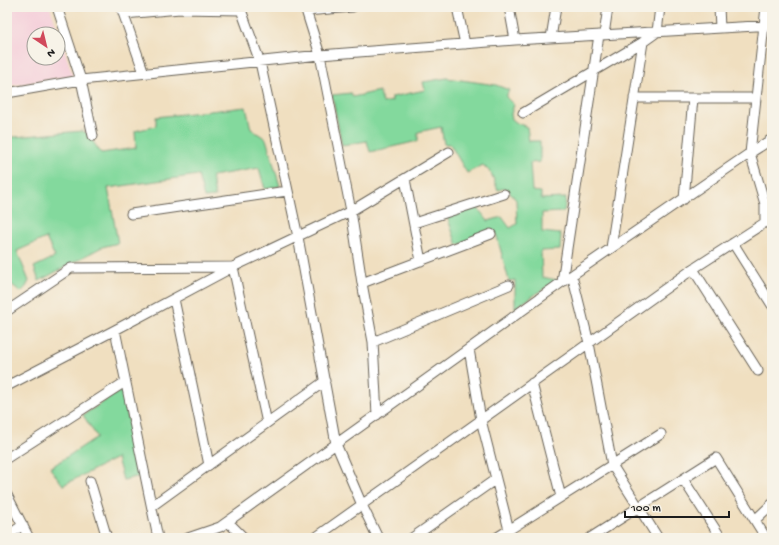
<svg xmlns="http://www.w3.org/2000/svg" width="779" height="545" font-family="'Gochi Hand',sans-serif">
<rect width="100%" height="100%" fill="#f7f3e8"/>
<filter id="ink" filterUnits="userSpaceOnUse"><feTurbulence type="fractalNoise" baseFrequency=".025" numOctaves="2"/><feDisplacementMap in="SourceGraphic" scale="8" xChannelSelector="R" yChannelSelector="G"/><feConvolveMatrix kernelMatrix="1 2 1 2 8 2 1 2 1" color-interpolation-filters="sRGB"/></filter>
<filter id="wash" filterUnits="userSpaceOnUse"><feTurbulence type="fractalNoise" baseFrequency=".012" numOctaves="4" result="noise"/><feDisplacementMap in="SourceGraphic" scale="16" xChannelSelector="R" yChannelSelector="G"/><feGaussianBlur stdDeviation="0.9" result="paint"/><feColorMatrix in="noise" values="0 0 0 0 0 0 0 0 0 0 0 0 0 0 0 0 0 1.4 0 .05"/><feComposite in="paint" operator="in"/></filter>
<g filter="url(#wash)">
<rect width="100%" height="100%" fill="#f0dfc0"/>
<path fill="#f5cfda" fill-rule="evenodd" d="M8 7H50L73 76 7 86ZM34 34H58V58H34Z"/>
<path fill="#83d99d" stroke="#507a5c" d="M447 78 496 85 509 90 506 97 514 105 511 114 512 119 517 123 527 127 529 141H540V162L530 163 532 191 541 192V199L566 198 564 212 542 213V232L561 234 560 250 541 251 542 277 557 280 515 308V280L509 281 496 233 457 245 447 216 476 206 488 221 502 217 510 228 517 224 516 200 506 188 498 190 491 173 483 165 467 173 450 144H444L441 127 418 132V141L370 152 367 141 342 145 332 95 351 93 353 97 379 91 383 103 392 101V97L425 90 423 82Z
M246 107 251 129 266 139 280 186 265 189 259 168 212 176 215 197 204 198 198 175 108 188 118 243 102 247 39 281 34 267 55 257 46 238 17 251 29 281 26 287 21 292 7 281V135L9 137H15L82 131 87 133 101 153 136 148 135 131 156 126V117Z
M122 390 140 476 123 480 117 458 63 485 50 468 97 437 83 415Z"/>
</g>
<g filter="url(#ink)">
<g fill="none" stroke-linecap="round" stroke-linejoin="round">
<defs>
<path id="minor" d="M57 7 81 80 93 136
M121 7 144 73
M240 7 260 62 298 237 336 444 362 505 378 538
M305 7 320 55 351 211 362 283 373 342 377 415
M457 7 465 44
M509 7 515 40
M719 7 720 28
M306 11 353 7
M124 14 180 9 241 10
M604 35 608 7
M551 38 556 7
M7 93 81 80 320 55 515 40 772 25
M634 98H756
M523 113 643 42 657 32 660 7
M405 179 421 261
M684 199 693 98
M131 214 287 191
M414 223 504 194
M765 223V204L750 153 766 7
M733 243 772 305
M611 248 643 42
M233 267 267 423
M693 269 758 371
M572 275 589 343 612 465 658 538
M562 282 599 35
M362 283 491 234
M174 299 209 465
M7 311 71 268 232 267
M115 330 158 538
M373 342 509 285
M469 349 481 420 509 530
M532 383 561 497
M7 386 115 330 233 267 351 211 449 152
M7 458 125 382
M683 479 721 538
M90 481 107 538
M7 495 29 538
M152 506 325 381
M755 520 772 504
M228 522 244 538
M7 536 23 525
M188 538 220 527 562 282 750 153 772 139
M315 538 693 269 772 218
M412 538 496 479
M496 538 661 434
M590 538 716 458 766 538"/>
</defs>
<use href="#minor" stroke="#666055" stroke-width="11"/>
<use href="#minor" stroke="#fff" stroke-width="9"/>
</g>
</g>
<rect width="779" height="545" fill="none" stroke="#f7f3e8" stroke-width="24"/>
<g transform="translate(46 46) rotate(145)"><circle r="19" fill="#f7f3e8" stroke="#9f9d96"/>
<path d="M0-3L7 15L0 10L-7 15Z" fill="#d1495b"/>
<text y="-6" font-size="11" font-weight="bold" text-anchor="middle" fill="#1c1c1c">N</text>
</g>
<path d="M625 511v6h104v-6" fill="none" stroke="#1c1c1c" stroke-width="2"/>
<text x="631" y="511" font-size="12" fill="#1c1c1c" stroke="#f7f3e8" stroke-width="3" paint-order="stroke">100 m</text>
</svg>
